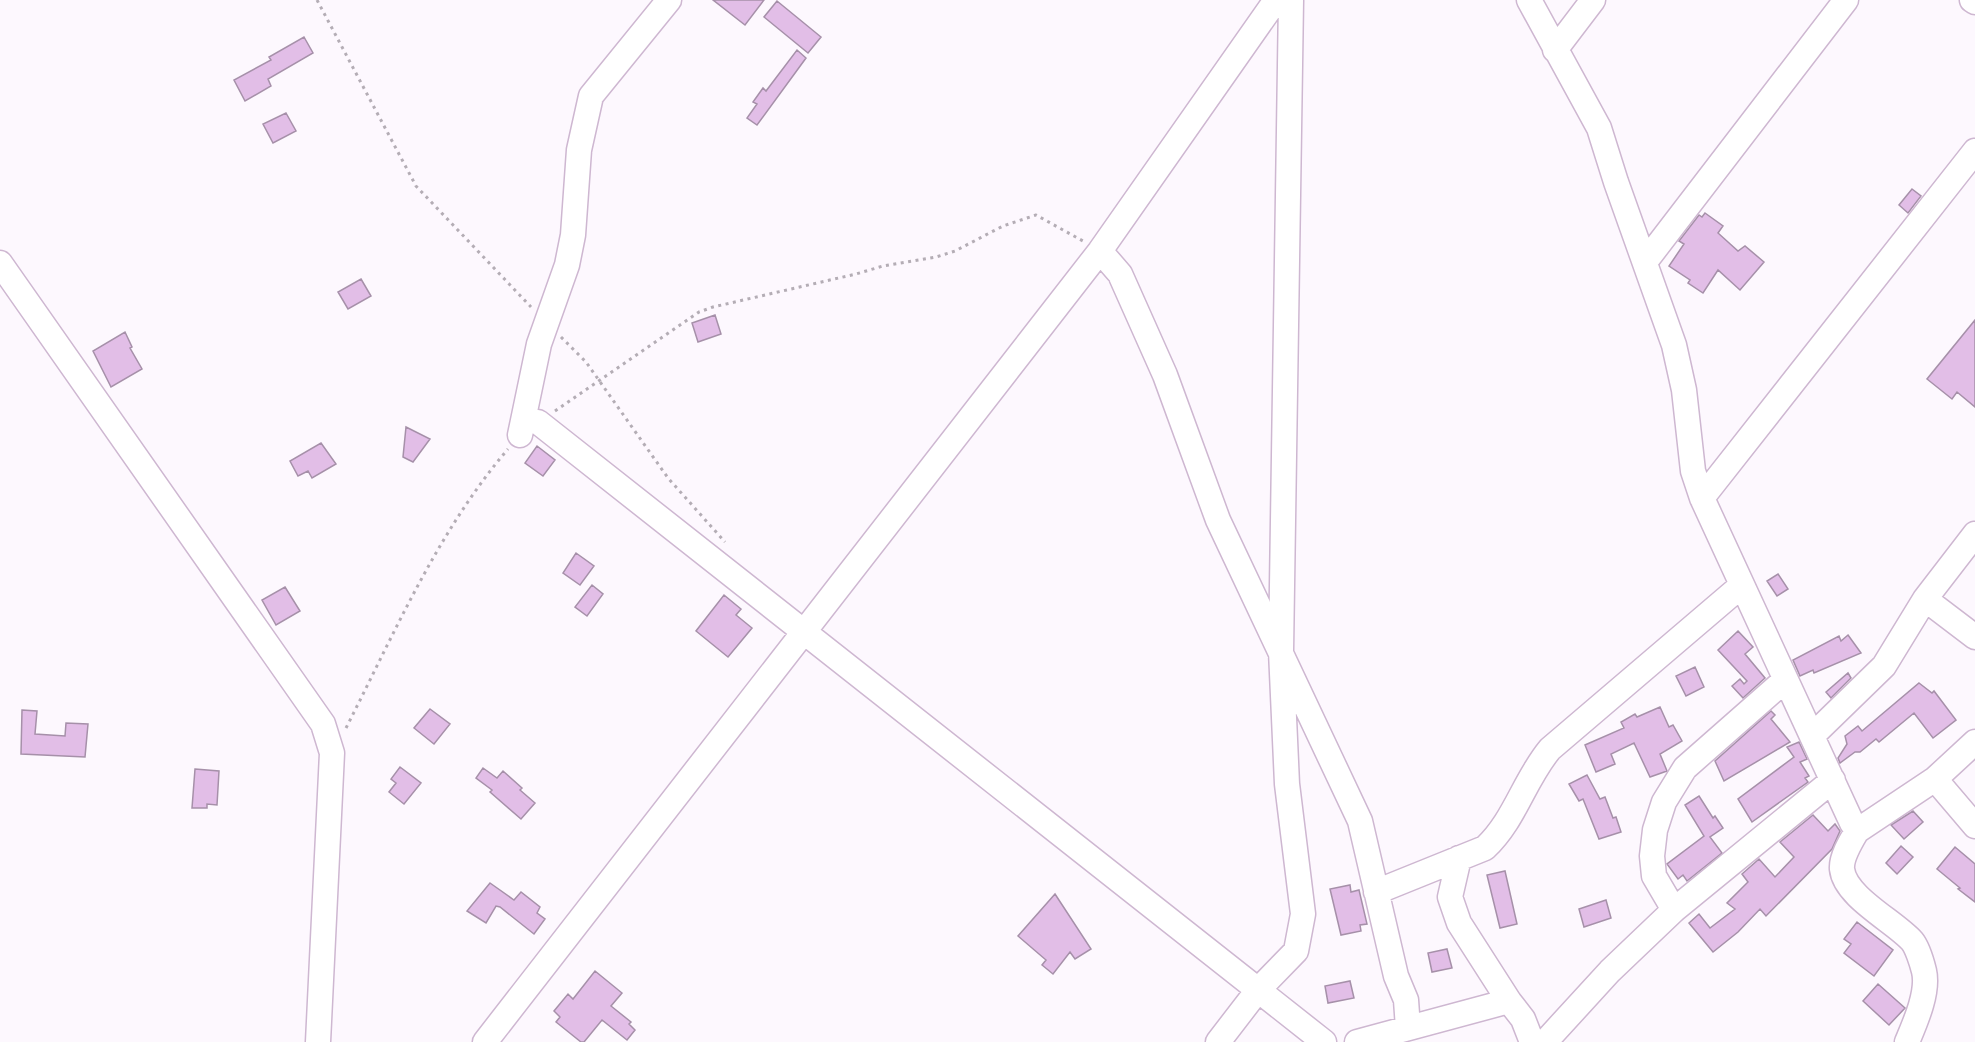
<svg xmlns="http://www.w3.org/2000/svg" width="1975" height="1042" font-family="'DM Sans',sans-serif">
<rect width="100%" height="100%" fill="#fdf8fe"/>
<path fill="#e2bee7" stroke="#a690a9" stroke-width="1.5" d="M713 0H764L745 25Z
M777 1 821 37 808 53 764 17Z
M304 37 313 53 268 79 271 86 245 101 234 80 271 60 269 57Z
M797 50 806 58 757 125 747 118 757 104 753 102 763 88 766 91Z
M286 113 296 131 273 143 263 124Z
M1912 189 1921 196 1908 213 1899 205Z
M1705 213 1723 226 1718 233 1738 251 1745 246 1764 262 1740 290 1718 270 1703 293 1688 283 1690 280 1669 266 1684 244 1679 241 1699 215 1702 217Z
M361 279 371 296 348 309 338 292Z
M715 315 721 334 698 342 692 323Z
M1975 320V407L1957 392 1952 399 1927 379Z
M125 332 132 347 130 348 142 369 111 387 93 351Z
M406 427 430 439 413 462 403 457Z
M321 443 336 464 312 478 308 471 298 476 290 461Z
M537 446 555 460 543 476 525 463Z
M576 553 594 566 580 585 563 573Z
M1778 574 1788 589 1777 596 1767 581Z
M592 585 603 594 587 616 575 607Z
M285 587 300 611 276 625 262 600Z
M724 595 741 609 736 615 752 628 728 657 696 631Z
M1738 631 1753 647 1745 654 1765 678 1743 698 1732 686 1740 679 1744 684 1747 681 1718 650Z
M1848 635 1861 653 1814 673 1813 670 1800 676 1793 660 1839 636 1841 641Z
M1695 667 1704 687 1686 696 1676 676Z
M1848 673 1851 678 1831 698 1826 692Z
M1919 683 1932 693 1934 691 1956 720 1933 738 1914 713 1879 742 1876 739 1860 752H1855L1840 763 1838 758 1847 744 1845 736 1858 726 1862 731Z
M1660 707 1669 727 1673 725 1682 741 1660 754 1667 771 1650 777 1634 743 1611 754 1615 764 1596 772 1585 745 1624 728 1621 722 1635 714 1637 717Z
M430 709 450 724 434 744 414 728Z
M22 710 37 711 35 734 65 736 66 723 88 724 85 757 21 754Z
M1771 711 1775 715 1771 719 1790 742 1724 781 1715 761Z
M1799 742 1807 759 1800 762 1809 776 1805 778 1808 782 1752 822 1738 799 1794 757 1787 747Z
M400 767 421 783 404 804 389 792 396 783 391 779Z
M483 768 497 778 503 771 522 788 520 790 535 803 521 819 490 792 492 790 476 778Z
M195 769 219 771 217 805 207 804V808H192Z
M1587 775 1600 799 1605 797 1613 818 1616 817 1621 832 1599 839 1583 799 1579 801 1569 784Z
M1699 796 1713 818 1715 816 1723 828 1710 837 1722 853 1687 881 1683 875 1678 879 1667 864 1704 836 1685 805Z
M1913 811 1923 822 1904 839 1891 825Z
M1813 815 1828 831 1835 824 1840 831 1832 849 1766 916 1760 909 1738 932 1713 952 1689 923 1699 914 1710 928 1735 909 1727 903 1748 882 1742 874 1759 859 1775 877 1794 857 1780 842Z
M1901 846 1913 857 1897 874 1886 863Z
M1955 847 1975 864V902L1958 889 1960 888 1937 869Z
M1505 871 1517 924 1500 928 1487 875Z
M490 883 514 900 521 892 540 907 537 913 545 919 534 934 500 907 496 906 486 923 467 911Z
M1350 885 1351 892 1359 890 1367 924 1360 925 1361 931 1341 935 1330 889Z
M1055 894 1091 949 1075 959 1070 952 1053 974 1042 965 1046 960 1018 936Z
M1606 900 1611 918 1584 927 1579 909Z
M1857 922 1893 950 1874 976 1844 953 1851 944 1844 939Z
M1447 949 1452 968 1432 972 1428 953Z
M595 971 622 993 611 1006 631 1022 629 1024 635 1030 627 1040 602 1020 584 1042H581L556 1022 560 1017 554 1011 568 994 573 999Z
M1350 981 1354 998 1328 1003 1325 986Z
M1878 984 1905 1008 1889 1025 1863 1001Z"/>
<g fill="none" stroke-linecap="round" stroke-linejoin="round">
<defs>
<path id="minor" d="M1529 0 1599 128 1616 182 1674 345 1684 390 1693 471 1702 498 1852 823 1857 831
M1972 0 1975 2
M1555 50 1593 0
M1100 251 1120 274 1165 375 1218 520 1360 821 1396 976 1406 1000 1408 1028
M1645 262 1846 0
M0 263 323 724 332 753 318 1042
M538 422 1324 1042
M520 435 539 344 567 265 573 235 579 150 591 96 669 0
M1702 498 1975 151
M1925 599 1975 637
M1812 736 1884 666 1925 599 1975 534
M1935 779 1975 826
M1459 858 1450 897 1459 923 1509 1001 1523 1019 1532 1042
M1376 892 1485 848C1515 820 1524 780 1550 749L1741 586
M1674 910 1654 876 1652 856 1655 830 1664 802 1685 768 1785 680
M485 1042 1100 251 1276 0
M1218 1042 1258 990 1296 951 1303 914 1287 784 1281 651 1291 0
M1357 1042 1509 1001
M1545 1042 1610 971 1674 910 1833 780
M1907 1042C1915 1023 1929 992 1924 971 1922 963 1917 947 1912 941 1894 921 1845 897 1842 869 1841 857 1851 841 1857 831L1935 779 1975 742"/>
</defs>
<use href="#minor" stroke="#ceb7d1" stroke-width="27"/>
<path stroke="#b4adb5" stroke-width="3" stroke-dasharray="3 4.5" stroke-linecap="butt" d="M317 0 416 186 531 307
M561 337 586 362 668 478 725 542
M555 411 699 312 713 307 856 274 883 266 936 257 955 251 1003 226 1036 215 1083 241
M346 728C395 632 438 531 508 449"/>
<use href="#minor" stroke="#fff" stroke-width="24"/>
</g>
</svg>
